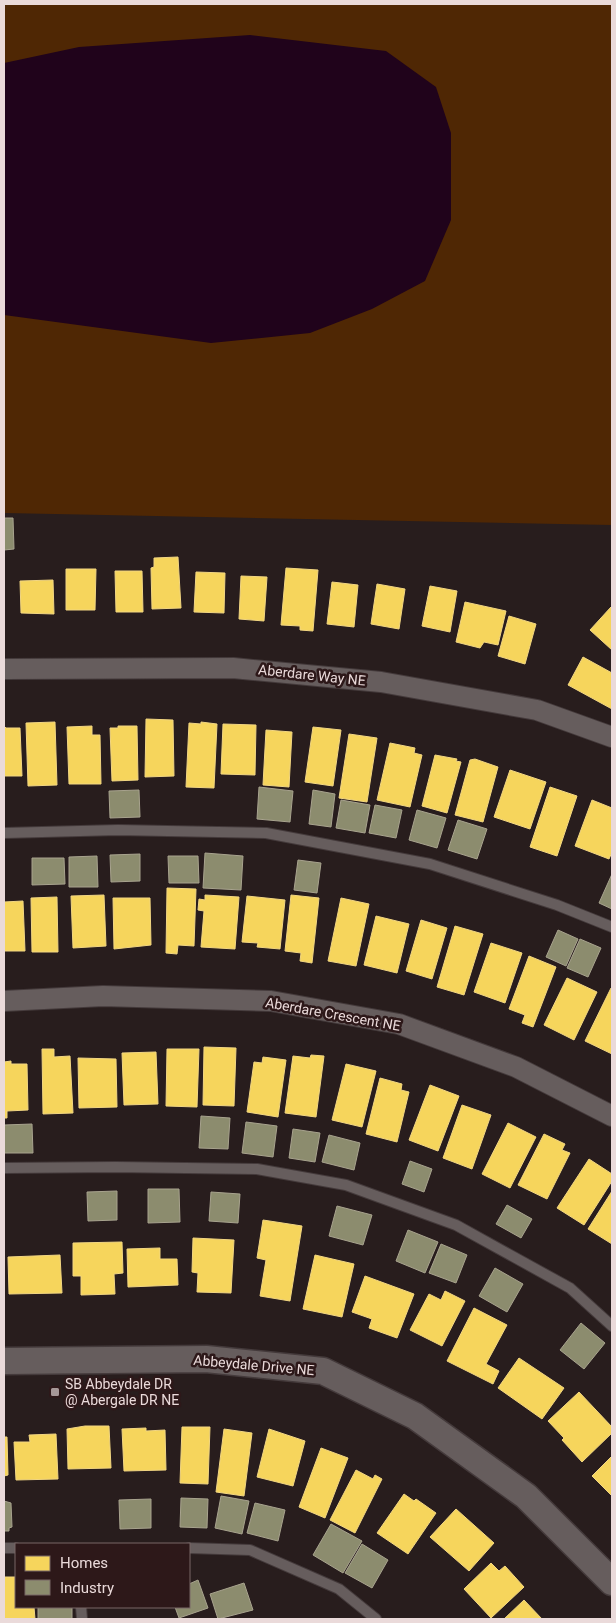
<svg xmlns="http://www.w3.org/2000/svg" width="616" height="1623" font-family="Roboto,sans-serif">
<rect width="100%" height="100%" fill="#281d1d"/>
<path fill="#4f2704" d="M4 4H612V525L4 513Z"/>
<path fill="#20031b" d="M250 35 386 51 436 87 451 133V220L425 281 372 309 310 333 211 343 4 315V63L79 47Z"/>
<path fill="#f6d55c" stroke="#f2d682" d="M178 557 181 608 152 609 151 568 154 567V558Z
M286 568 318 570 313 631 300 630V626L281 625Z
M66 569H96L95 610H66Z
M115 571H142L143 612H116Z
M196 572 225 573 224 613 194 612Z
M241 576 267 577 264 621 239 619Z
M53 580 54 614 21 613 20 581Z
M332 582 358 585 354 627 327 624Z
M377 584 405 589 399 629 371 624Z
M430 586 457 591 450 632 422 626Z
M465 602 506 611 498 645 484 642 480 648 456 642Z
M611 607 612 608V650L590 630Z
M509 616 536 624 525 664 498 656Z
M583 657 612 673V709L568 685Z
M146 719 173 720 174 776 145 777Z
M55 722 57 785 28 786 26 723Z
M201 722 217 724 214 788 186 787 189 723 201 724Z
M223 724 256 725 255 775 221 774Z
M4 726 6 728H20L22 776H4Z
M92 726V735H100L101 784H69L67 727Z
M118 726H137L138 780 112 781 110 728H118Z
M313 727 341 730 333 786 305 782Z
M266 730 292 732 289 787 263 785Z
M349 734 377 738 367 802 339 798Z
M390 743 415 748 414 753 422 755 410 807 377 800Z
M435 755 457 759 456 761 461 762 447 813 422 806Z
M475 759 498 767 483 822 455 815 470 760Z
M510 770 546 782 530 829 494 817Z
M550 787 577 796 557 856 530 847Z
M592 800 612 808V852L609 859 575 846Z
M167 888 196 889 194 946 178 945 177 954 166 953Z
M104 895 106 946 73 948 71 896Z
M205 895 239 897 235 949 201 947 204 911 198 910 199 899 205 900Z
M291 895 319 898 312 963 300 961 301 953 285 951Z
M247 896 285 900 280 949 257 947 258 943 242 942Z
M57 897 58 952H32L31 898Z
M113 898H150L151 945 114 949Z
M341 898 369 904 356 966 328 961Z
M23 901 25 951H4V902Z
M376 916 409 924 397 973 364 965Z
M421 920 447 928 432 979 406 971Z
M455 926 483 934 464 995 437 987Z
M491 943 522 953 505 1003 474 992Z
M529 956 556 967 533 1027 522 1023 525 1015 509 1009Z
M567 978 597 992 574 1040 544 1025Z
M611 988 612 989V1054L585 1041Z
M204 1047 236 1048 234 1106 203 1105Z
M42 1049H54V1057L70 1056 73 1113 43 1114Z
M167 1049H199L197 1107 166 1106Z
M156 1052 158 1104 124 1105 122 1053Z
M311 1055 324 1056 316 1117 285 1113 293 1056 310 1058Z
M263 1057 286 1060 278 1117 247 1112 254 1062 262 1063Z
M78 1058 116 1059 117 1107 79 1108Z
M11 1061V1064H27L28 1110 7 1111V1118H4V1062Z
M346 1064 376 1071 362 1127 332 1120Z
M380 1078 402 1084 401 1090 409 1092 397 1142 366 1134Z
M430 1085 459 1096 438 1151 409 1140Z
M462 1105 491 1115 472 1169 443 1158Z
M508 1123 536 1137 510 1188 482 1174Z
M544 1134 565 1144 562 1150 570 1153 547 1199 518 1185Z
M589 1159 612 1174V1181L584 1225 557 1208Z
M612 1191V1244L588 1229Z
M263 1220 302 1226 290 1301 260 1296 266 1260 257 1258Z
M193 1238 234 1240 231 1293 197 1292 198 1273 192 1272Z
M122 1242 123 1273 114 1274 115 1294 81 1295V1276H73V1243Z
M160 1248V1259H177L178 1285 128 1287 127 1249Z
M60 1255 62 1293 9 1294 8 1257Z
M315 1255 354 1264 342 1317 303 1309Z
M365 1276 414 1294 397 1338 369 1328 372 1319 352 1312Z
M445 1291 465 1301 442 1346 410 1330 429 1294 441 1300Z
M474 1308 507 1325 486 1364 499 1371 493 1384 447 1361Z
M519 1358 564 1388 542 1419 498 1388Z
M579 1392 612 1427V1433L582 1462 562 1440 564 1438 548 1421Z
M85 1426H109L111 1468 68 1469 67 1429Z
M182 1427H210L208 1484 180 1483Z
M146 1428V1431L165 1430 166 1470 124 1471 122 1429Z
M224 1429 252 1433 244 1496 216 1492Z
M269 1429 305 1441 293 1486 257 1477Z
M56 1434 58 1479 16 1480 14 1442H30L29 1435Z
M4 1437H7L8 1475 4 1476Z
M321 1448 348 1458 325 1518 299 1507Z
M612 1456V1496L592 1476Z
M356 1470 373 1479 375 1475 382 1479 355 1533 330 1520Z
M404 1494 414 1501 416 1499 436 1513 408 1554 377 1533Z
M456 1509 494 1543 469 1571 430 1537Z
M491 1563 499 1571 505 1566 524 1587 491 1618 464 1589Z
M4 1577H16V1607H34L35 1619H4Z
M524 1600 542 1619H504Z"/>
<path fill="#8c8c6e" stroke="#a8a38e" d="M4 518H13L14 549 4 550Z
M259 787 293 791 290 822 257 819Z
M139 790 140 817 110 818 109 791Z
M313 790 335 794 331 827 309 824Z
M341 800 370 805 365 833 336 828Z
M375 805 402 810 396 838 369 833Z
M417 810 446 818 437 848 409 840Z
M458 820 487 829 477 859 448 850Z
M205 853 243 856 241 890 203 888Z
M140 854V881L111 882 110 855Z
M97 856 98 887H69V857Z
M168 856H198L199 883H169Z
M32 858H64L65 884 32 885Z
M298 860 321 863 317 893 294 890Z
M612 874V909L599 903Z
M558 930 578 939 566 966 546 957Z
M580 939 601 948 588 977 567 968Z
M201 1116 230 1118 228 1149 199 1148Z
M246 1122 277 1126 273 1157 242 1153Z
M32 1124 33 1153H4V1125Z
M293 1129 320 1133 315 1162 289 1158Z
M329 1135 360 1143 354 1170 322 1162Z
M410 1161 432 1169 424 1192 402 1184Z
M148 1189H179L180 1222 148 1223Z
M117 1191V1220L88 1221 87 1192Z
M211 1192 240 1194 238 1223 209 1221Z
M507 1205 532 1219 521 1238 496 1224Z
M337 1206 372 1215 363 1245 329 1236Z
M408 1230 438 1242 425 1273 396 1261Z
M441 1244 467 1255 456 1283 429 1273Z
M495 1268 523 1284 507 1312 479 1296Z
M581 1323 605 1343 584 1369 560 1350Z
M221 1496 249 1501 242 1534 215 1528Z
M181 1498 208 1499 207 1528 180 1527Z
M151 1499V1528L120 1529 119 1500Z
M4 1501 11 1503 12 1527 9 1528V1531H4Z
M255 1503 285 1510 278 1541 247 1533Z
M331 1524 362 1541 343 1573 313 1555Z
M362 1544 388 1560 372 1588 345 1573Z
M198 1580 208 1608 179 1618 175 1607H189V1584Z
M244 1583 253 1610 218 1619 210 1594Z
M38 1607H72V1619H38Z"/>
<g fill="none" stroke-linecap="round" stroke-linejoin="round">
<defs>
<path id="service" d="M4 833 118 830 266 833 430 864 557 905 612 927
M4 1168 115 1167 257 1169 346 1185 456 1225 570 1288 612 1326
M4 1548H16
M189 1548 250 1550 339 1589 376 1619
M81 1607 82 1619"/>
<path id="minor" d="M4 669 233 668 381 682 537 710 612 737
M4 1001 103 996 271 1001 399 1024 516 1067 612 1116"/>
<path id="tertiary" d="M4 1361 206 1359 323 1371 415 1416 526 1496 612 1582"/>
</defs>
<use href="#service" stroke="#443a3b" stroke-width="12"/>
<use href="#minor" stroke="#443a3b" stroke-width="22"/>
<use href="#tertiary" stroke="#443a3b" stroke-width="29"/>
<use href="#service" stroke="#665d5d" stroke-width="10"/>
<use href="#minor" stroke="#665d5d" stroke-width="20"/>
<use href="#tertiary" stroke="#665d5d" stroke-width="26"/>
</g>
<rect fill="#a69898" stroke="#2d1819" stroke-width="2" x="50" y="1387" width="10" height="10" rx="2.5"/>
<g text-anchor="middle" stroke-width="5" stroke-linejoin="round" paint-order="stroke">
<g font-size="14" fill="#eadada" stroke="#2d1819">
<text transform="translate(312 675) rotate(6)" y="5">Aberdare Way NE</text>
<text transform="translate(333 1014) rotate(10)" y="5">Aberdare Crescent NE</text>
<text transform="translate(254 1365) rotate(5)" y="5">Abbeydale Drive NE</text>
</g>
<g font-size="14" fill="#eadada" stroke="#2d1819" text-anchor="start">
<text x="65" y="1389">SB Abbeydale DR<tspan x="65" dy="16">@ Abergale DR NE</tspan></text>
</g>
</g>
<rect width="616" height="1623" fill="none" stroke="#eadada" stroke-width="10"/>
<rect x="15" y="1543" width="175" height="65" fill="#2d1819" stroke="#796666"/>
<rect x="25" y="1556" width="25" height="15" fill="#f6d55c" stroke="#796666"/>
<text x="60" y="1568" font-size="15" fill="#eadada">Homes</text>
<rect x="25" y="1580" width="25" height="15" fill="#8c8c6e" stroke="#796666"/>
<text x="60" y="1593" font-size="15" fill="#eadada">Industry</text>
</svg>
